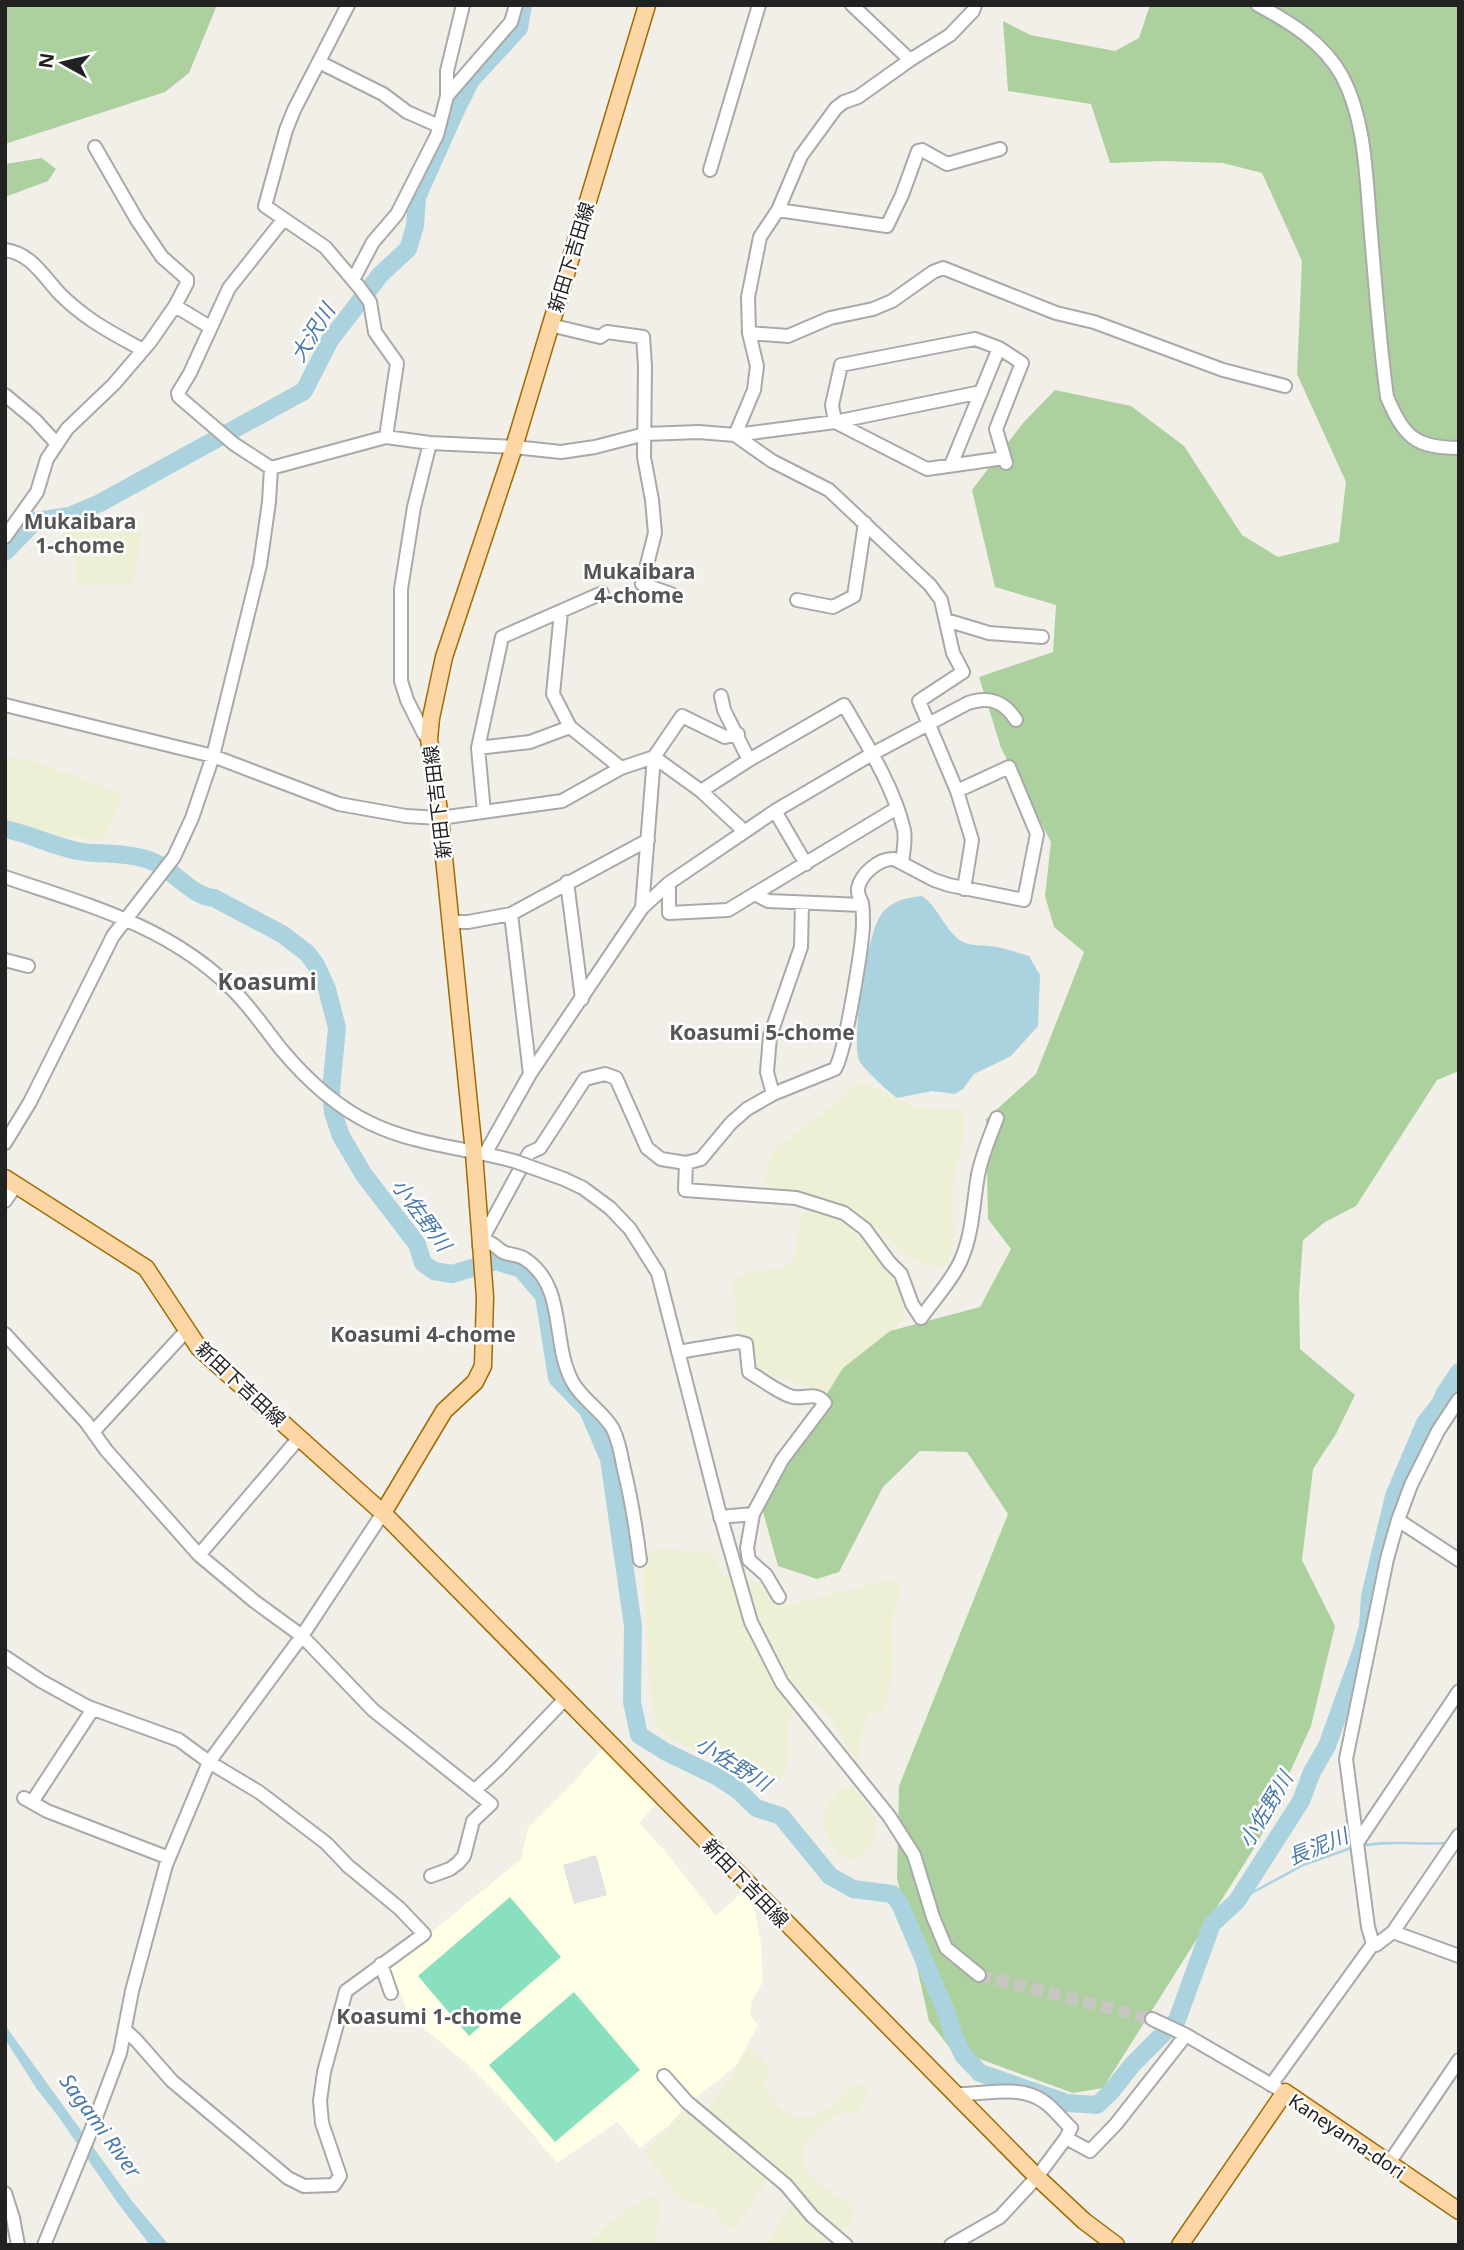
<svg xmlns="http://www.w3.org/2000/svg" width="1464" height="2250" font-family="'Noto Sans','Noto Sans JP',sans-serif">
<rect width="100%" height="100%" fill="#f2efe9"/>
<path fill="#ffffe5" d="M606 1744 659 1801 639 1823 663 1849 716 1916 746 1889 753 1901 761 1943 763 1982 751 2002V2016L758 2025 736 2066 692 2100 668 2126 640 2148 617 2122 557 2163 506 2103 465 2062 410 2017 389 1967 521 1859 528 1828 575 1781Z"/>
<path fill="#eef0d5" d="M64 525 105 526 142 532 133 584 75 585V558L59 549Z
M5 757 36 762 123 794 104 840 59 836 5 820Z
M854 1083H863L917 1108 963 1110 965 1131 954 1176 952 1219 955 1234 949 1259 943 1268 914 1261 855 1210 806 1194 765 1185 771 1155 782 1143 839 1100Z
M810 1208 842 1219 884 1263 897 1282 904 1301 905 1317 828 1398 799 1383 771 1376 758 1370 752 1364 735 1321 734 1279 753 1272 786 1267 794 1260 802 1214Z
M664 1549 711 1553 725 1576 757 1582 777 1602 791 1605 892 1579 901 1588 891 1625 893 1665 886 1708 881 1713 869 1715 863 1729 857 1764 832 1720 813 1702 799 1694 788 1726 790 1756 782 1779 768 1788 748 1773 672 1740 658 1728 651 1704 642 1554Z
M852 1785 862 1797 876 1821 874 1843 858 1859 850 1860 837 1853 823 1827 826 1805 841 1789Z
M750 2048 766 2062 770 2073 764 2082 765 2090 777 2101 778 2107 792 2116 811 2117 834 2105 855 2083 868 2086 861 2111 837 2115 818 2128 805 2146 802 2158 808 2175 855 2208 850 2227 840 2230 832 2226 776 2168 706 2112Z
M685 2111 768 2178 753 2204 731 2230 722 2223 714 2210 683 2200 672 2190 645 2152Z
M652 2196 662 2207 654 2231 658 2245H585L619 2215Z
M793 2201 828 2236 821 2245H766Z"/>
<path fill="#add19e" d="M5 5H217L189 73 165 92 5 144Z
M1150 5H1459V1071L1437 1080 1356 1206 1325 1222 1303 1240 1299 1294 1300 1349 1355 1395 1336 1434 1313 1469 1302 1560 1335 1626 1311 1726 1258 1842 1103 2088 1073 2093 950 2048 929 2021 897 1878 899 1786 1008 1514 967 1452 920 1451 883 1487 839 1572 817 1579 778 1566 760 1501 843 1368 890 1331 980 1307 1011 1249 988 1219 986 1119 1036 1074 1084 952 1054 927 1045 896 1051 842 1001 748 979 677 1053 652 1056 605 995 587 972 490 1023 423 1055 390 1131 406 1184 446 1242 535 1278 557 1339 542 1346 482 1297 374 1302 261 1262 173 1223 163 1164 161 1110 163 1091 104 1008 91 1003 21 1030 35 1115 51 1139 38Z
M42 158 56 169 48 181 5 197V164Z"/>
<path fill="#88e0be" d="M510 1897 561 1957 469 2036 418 1976Z
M574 1992 640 2070 555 2142 489 2065Z"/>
<path fill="#e2e2e2" d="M596 1855 607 1895 574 1904 563 1865Z"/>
<path fill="#aad3df" d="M922 896C937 906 942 924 956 937 967 948 983 944 997 947 1008 949 1018 953 1029 956L1040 975 1038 1026 1011 1056 974 1074 963 1089 955 1094 932 1091 897 1098C889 1092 862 1068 859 1060 851 1038 867 928 883 912 895 900 905 898 922 896Z
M5 2025 132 2201 169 2245H150L117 2202 58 2116 36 2088 5 2039Z"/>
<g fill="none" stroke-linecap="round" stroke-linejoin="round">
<path stroke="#aad3df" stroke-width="2.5" d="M1361 1846C1389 1840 1419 1845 1448 1843
M1237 1901 1303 1865 1354 1847"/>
<path stroke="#aad3df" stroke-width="18" d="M5 552 35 521 69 516 100 503 304 391 330 340 380 275 408 249 415 226 417 197 455 112 471 80 519 28 523 5
M5 829C35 835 64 852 95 853 113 854 136 854 154 862 175 871 191 896 214 898L282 934 307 953 316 965 327 989 337 1028 331 1090 333 1113 341 1136 364 1175 417 1244 423 1263 434 1271 452 1274 496 1261 521 1269 544 1296 557 1378 588 1410 609 1459 633 1626 632 1702 639 1735 666 1752 716 1776 739 1791 756 1808 781 1816 830 1876 853 1889 892 1894 900 1904 947 2014 953 2034 963 2055 980 2073 1067 2103 1097 2105 1110 2093 1132 2065 1177 2020 1212 1924 1237 1901 1301 1801 1312 1772 1327 1746 1361 1652 1368 1627 1370 1596 1394 1496 1425 1423 1440 1404 1445 1393 1459 1372"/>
<path stroke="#c8c6c1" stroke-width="12" stroke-dasharray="12 6" stroke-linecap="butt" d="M979 1975 1152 2019"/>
<defs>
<path id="minor" d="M348 5 294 110 286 130 265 206 325 247 359 287 370 302 375 332 397 363 386 437
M852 5 910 60
M1258 5C1291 23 1323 42 1342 76 1365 119 1366 175 1370 222 1375 280 1379 339 1387 397 1404 436 1414 448 1459 448
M319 62 383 94 407 112 439 126
M447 96V71L463 5
M95 147 137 220 162 257 187 279V283L175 306
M710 170 759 5
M778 210 887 226 902 195 918 151 922 150 947 164 1000 149
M283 220 229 288 190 373 178 393 179 397 234 444 271 468 386 437 430 443 514 447 561 452 595 447 645 434 699 432 735 435 835 422 981 392
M5 250C31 253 44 277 60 294 69 303 80 312 90 319 107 331 125 340 143 350
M353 280 373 242 397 214 437 135 447 96 511 22 516 5
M550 325 600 337 607 332 643 337 645 366 644 457 652 500 655 533 642 584 671 594
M749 333 788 336 830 318 873 309 892 301 933 272 943 268 1056 313 1094 322 1223 370 1285 386
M5 395 35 420 57 444
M835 422 832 405 841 365 975 339 999 348 1022 363 996 429 1006 463
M835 422 927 469 1004 458
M735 435 772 461 829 490 930 585 941 600 953 653 963 672 919 701 957 791 972 840 964 889
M735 435 754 390 757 366 749 333 748 297 760 237 778 210 801 156 836 108 844 102 858 97 910 60 950 35 973 11 975 5
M951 465 999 348
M5 537 37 492 47 459 67 429 114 384 150 342 175 306 210 327
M797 600 833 607 854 596 865 523
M561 612 553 694 570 727 621 768
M946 620 989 633 1042 637
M721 696 724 710 749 760
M5 705 213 756 339 804 406 816 440 818 562 801 621 768 654 757
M429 739 424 734 407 700 401 681V589L414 507 430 443
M478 748 530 742 570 727
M654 757 701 791 744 831
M701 791 749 760 844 705C866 743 894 787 904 830 906 840 903 853 902 863
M775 811 806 864
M484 812 478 748 502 637 602 593
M5 877C87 905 167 925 231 988 250 1006 265 1029 281 1049 306 1079 335 1106 370 1123 415 1145 466 1148 514 1161
M567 882 582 999
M669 883V913L728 910 897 808
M755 894 768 901 862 905
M642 908 654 757 682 716 725 737 738 734
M511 914 530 1074
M451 922H468L511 914 648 840
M5 960 28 966
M773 1094 767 1072 770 1036 801 947 802 904
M5 1143 30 1102 113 936 174 857 192 818 213 756 260 565 269 502 271 468
M485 1154 530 1074 642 908 669 883 775 811 872 754 968 703C989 696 1004 701 1016 720
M686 1163 685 1190 796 1198 844 1213 865 1229 889 1262 901 1274 912 1304 921 1318C934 1299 952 1281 961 1260 973 1233 973 1203 978 1175 982 1154 990 1137 997 1118
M564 1179 583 1188 610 1208 630 1229 658 1273 719 1511 751 1622 782 1683 889 1816 914 1855 933 1917 946 1948 979 1975
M5 1201 16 1185
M483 1240C496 1243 496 1249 505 1253 512 1255 520 1255 525 1259 567 1287 551 1341 572 1381 582 1400 602 1410 613 1429 618 1440 621 1453 623 1465 631 1497 636 1528 640 1560
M479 1245 529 1153 540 1148 585 1079 605 1074 616 1078 647 1148 661 1159 686 1163 701 1159 731 1123 747 1109 773 1094 835 1069C845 1054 862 948 863 925 863 918 863 910 862 903 860 898 857 894 858 888 861 874 879 858 894 859L934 880 949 885 1024 900 1037 834 1009 767 957 791
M5 1334 86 1422 106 1450 199 1555 254 1601 302 1636 373 1710 491 1804 473 1821 464 1856 458 1863 450 1869 431 1876
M678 1352 738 1342 746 1344 749 1372C761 1379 782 1395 794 1397 806 1399 816 1391 825 1403L782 1460 753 1514 720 1517
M93 1432 187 1330
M753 1514 747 1548 749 1560 766 1575 779 1597
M1398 1520 1459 1560
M199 1555 299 1438
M5 1657 41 1681 88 1707 179 1740 209 1762 259 1792 326 1843 348 1866 399 1908 424 1934 346 1991 324 2072 320 2101 322 2123 340 2176 334 2185 304 2186 288 2178 172 2081 136 2040 125 2030
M475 1790 499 1768 566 1698
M24 1798 47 1811 169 1858
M32 1802 93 1709
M1357 1843 1459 1691
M1393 1932 1459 1956
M1373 1944 1368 1927 1346 1759 1387 1559 1398 1520 1411 1485 1438 1431 1459 1399
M381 1964 391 1993
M1152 2019 1186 2035 1277 2088
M664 2076 687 2102 786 2185 812 2216 846 2245
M1271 2085 1373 1944 1376 1945 1393 1932 1459 1835
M956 2094C984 2095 1019 2084 1043 2101 1054 2108 1062 2120 1071 2128L1066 2138 1090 2151 1116 2124 1186 2035
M1389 2163 1459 2060
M5 2193 13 2218 18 2245
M44 2245 90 2133 120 2053 132 1991 166 1865 209 1762 302 1636 383 1513
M951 2245 1000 2217 1037 2177 1066 2138"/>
<path id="major" d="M5 1178 146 1268 199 1348 383 1513 1037 2177 1084 2221 1116 2245
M383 1513 444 1411 475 1382 483 1366 485 1297 474 1153 440 818 429 739 431 718 444 657 514 447 647 5
M1180 2245 1285 2092 1459 2211"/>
</defs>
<use href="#minor" stroke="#a9a9a9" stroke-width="16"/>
<use href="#major" stroke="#a06b00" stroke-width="19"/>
<use href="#minor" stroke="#fff" stroke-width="12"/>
<use href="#major" stroke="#fcd6a4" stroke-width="16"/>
<defs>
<path id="minor-bridge" d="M514 1161 564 1179"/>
</defs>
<use href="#minor-bridge" stroke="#a9a9a9" stroke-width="16" stroke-linecap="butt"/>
<use href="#minor-bridge" stroke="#fff" stroke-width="12"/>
</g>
<g text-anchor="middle" stroke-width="5" stroke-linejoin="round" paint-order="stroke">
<g font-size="19" fill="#222" stroke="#fff">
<text transform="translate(571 257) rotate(-73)" y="7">新田下吉田線</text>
<text transform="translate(437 802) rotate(-97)" y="7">新田下吉田線</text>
<text transform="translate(241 1384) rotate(43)" y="7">新田下吉田線</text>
<text transform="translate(746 1883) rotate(46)" y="7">新田下吉田線</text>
<text transform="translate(1347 2136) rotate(34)" y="7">Kaneyama-dori</text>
</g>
<g font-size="21" font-style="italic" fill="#4a7aab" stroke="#fff">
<text transform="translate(313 333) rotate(-58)" y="7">大沢川</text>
<text transform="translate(421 1215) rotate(54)" y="7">小佐野川</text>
<text transform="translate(733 1764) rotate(32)" y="7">小佐野川</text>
<text transform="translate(1266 1810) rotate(-59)" y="7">小佐野川</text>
<text transform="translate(1318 1847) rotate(-22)" y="7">長泥川</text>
<text transform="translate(100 2126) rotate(54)" y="7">Sagami River</text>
</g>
<g font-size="21" font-weight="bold" fill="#555" stroke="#fff">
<text x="80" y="529">Mukaibara<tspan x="80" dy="24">1-chome</tspan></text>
<text x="639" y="579">Mukaibara<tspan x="639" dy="24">4-chome</tspan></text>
<text x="762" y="1040">Koasumi 5-chome</text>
<text x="423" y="1342">Koasumi 4-chome</text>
<text x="429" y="2024">Koasumi 1-chome</text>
</g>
<g font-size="23" font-weight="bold" fill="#555" stroke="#fff">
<text x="267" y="990">Koasumi</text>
</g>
</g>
<rect width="1464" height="2250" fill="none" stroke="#222222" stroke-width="14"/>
<g transform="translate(63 63) rotate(278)" stroke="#ffffff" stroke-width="5" paint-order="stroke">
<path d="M0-5L12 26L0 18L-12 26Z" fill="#222222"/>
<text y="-10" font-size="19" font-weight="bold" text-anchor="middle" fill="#222222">N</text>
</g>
</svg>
